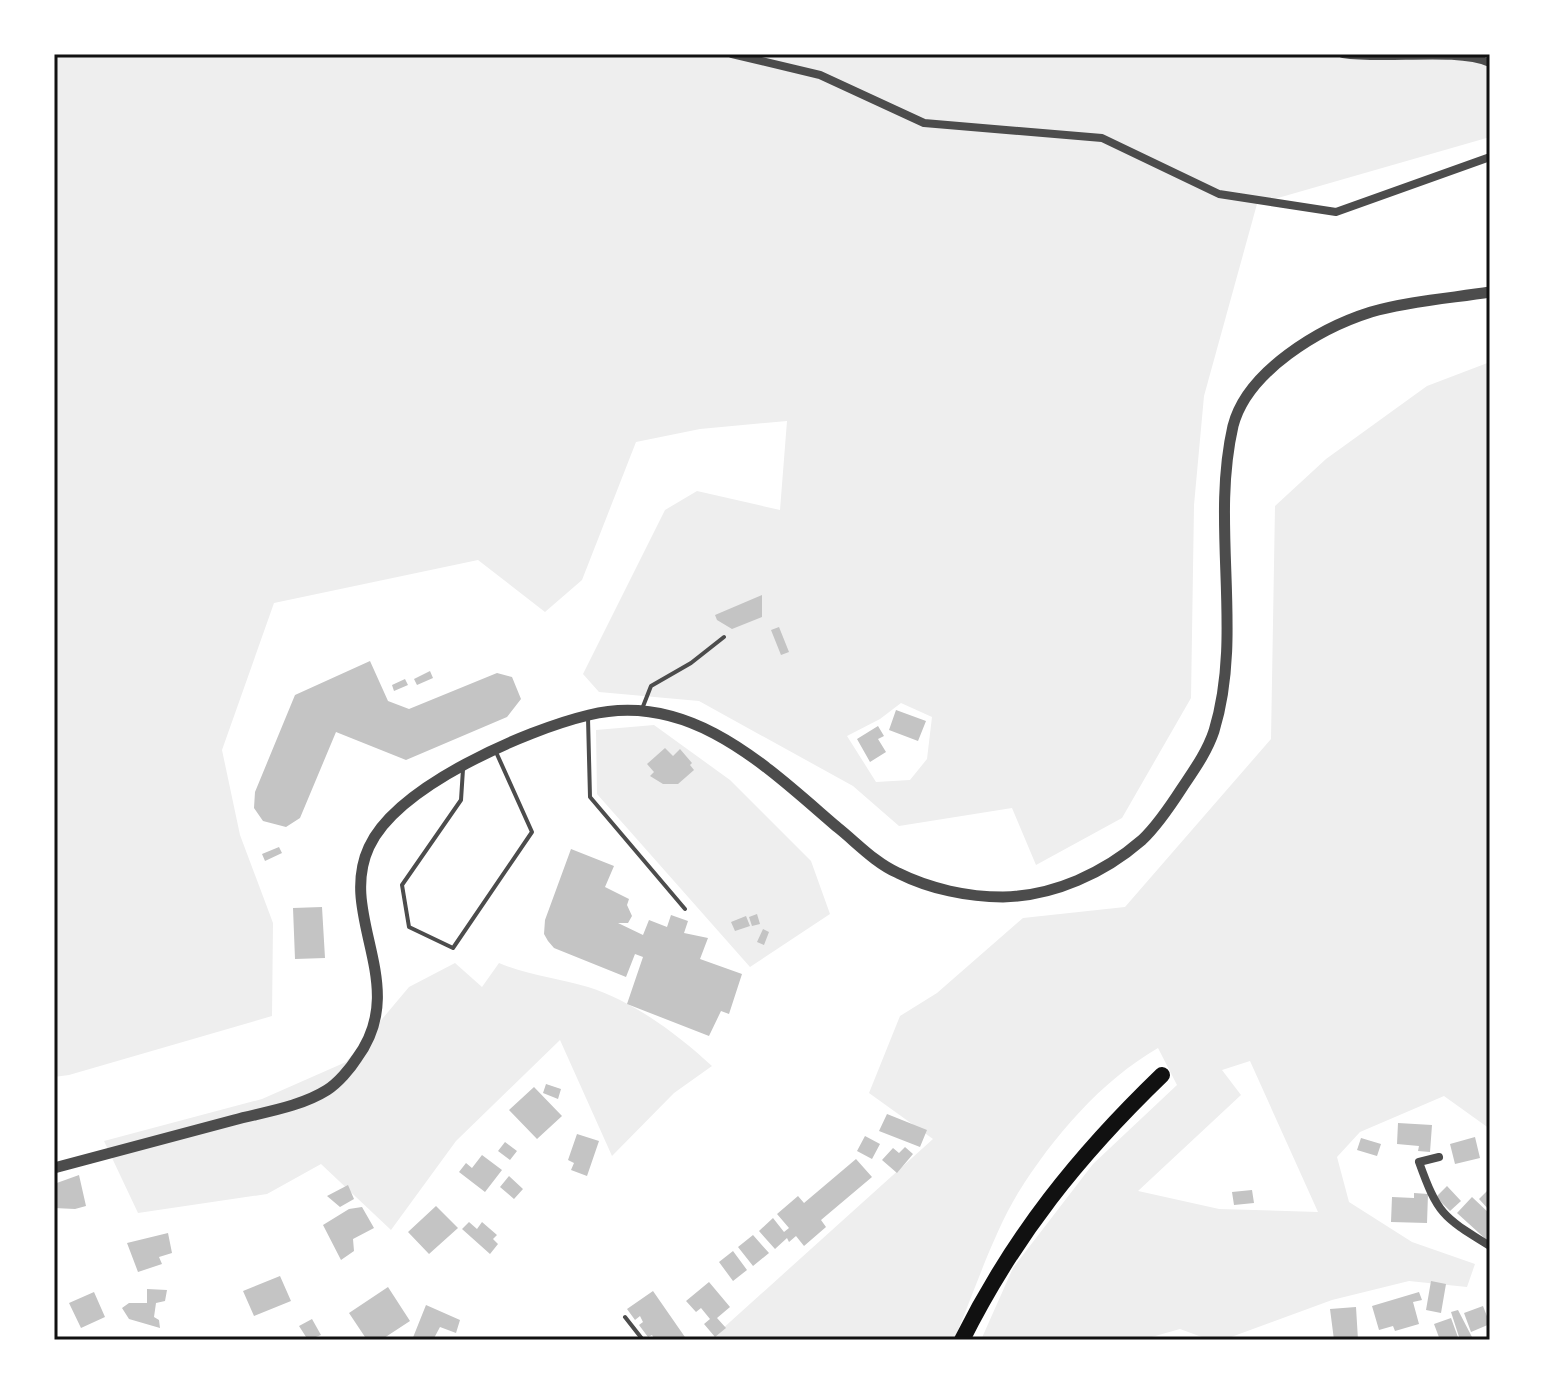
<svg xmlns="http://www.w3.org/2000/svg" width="1544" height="1394" font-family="Overpass,sans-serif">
<rect width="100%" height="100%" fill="#fff"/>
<path fill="#eee" fill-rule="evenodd" d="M54 54H1490V137L1257 204 1204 396 1194 505 1191 698 1122 818 1036 865 1012 808 899 826 853 786 699 701 599 692 583 674 665 510 697 491 780 510 787 421 700 429 636 442 582 580 545 612 478 560 274 603 222 750 240 835 273 923 272 1016 69 1075 54 1077ZM901 703 932 717 927 759 910 780 876 782 847 736 880 719Z
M1490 362V1129L1444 1096 1360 1132 1337 1157 1349 1202 1412 1242 1475 1264 1467 1287 1409 1281 1332 1300 1223 1340H1210L1180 1329 1141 1340H981L1013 1268 1093 1164 1177 1085 1158 1048C1101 1081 1053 1137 1018 1193 993 1234 973 1295 954 1340H710L933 1139 869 1093 900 1016 937 993 1023 918 1125 907 1271 739 1275 506 1326 459 1427 386ZM1250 1061 1318 1212 1219 1209 1138 1191 1241 1095 1222 1070Z
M654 725 730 780 811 861 830 914 750 967 597 794 596 730Z
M455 963 482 987 499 963C528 975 558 978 588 987 635 1002 677 1034 712 1066L674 1093 612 1156 560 1040 456 1141 391 1230 321 1164 267 1194 138 1213 104 1141 262 1099 346 1062 409 987Z"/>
<path fill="#c4c4c4" d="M762 595V617L732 629 717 620 715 615Z
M779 627 789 652 781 655 771 630Z
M370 661 388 701 409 709 497 673 512 677 521 699 507 717 406 760 336 732 300 818 286 827 263 821 254 808 255 792 295 695Z
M430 671 433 678 417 685 414 679Z
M405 679 408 685 394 691 392 685Z
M896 710 926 721 918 741 889 730Z
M878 726 884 736 878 739 886 752 870 762 857 739Z
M665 748 673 756 680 749 692 763 690 765 694 770 678 784H663L650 776 654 772 647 764Z
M279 847 282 853 265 861 262 854Z
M571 849 614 866 605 887 629 899 627 905 632 916 628 923H618L643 935 649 920 667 927 671 915 688 921 684 933 708 938 700 959 742 974 729 1014 721 1011 709 1036 627 1004 643 957 635 954 626 977 554 948 548 941 544 934 545 920Z
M322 907 325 958 295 959 293 908Z
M757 914 760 924 752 926 749 917Z
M746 916 750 926 735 931 731 922Z
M763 929 769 932 764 945 757 942Z
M546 1084 561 1089 558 1099 543 1093Z
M534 1087 562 1116 537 1139 509 1110Z
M887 1114 927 1130 920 1147 879 1131Z
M1398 1123 1432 1125 1430 1152 1418 1151 1419 1146 1397 1144Z
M577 1134 599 1141 587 1176 571 1170 574 1163 568 1160Z
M865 1136 880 1144 872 1159 857 1151Z
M1475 1137 1480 1158 1455 1164 1450 1144Z
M1361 1138 1381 1144 1377 1156 1357 1150Z
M505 1142 517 1151 510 1160 498 1151Z
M905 1147 913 1154 897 1173 882 1160 893 1148 899 1153Z
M482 1155 502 1170 485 1192 459 1172 466 1163 472 1168Z
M856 1159 872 1177 821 1220 826 1227 804 1246 796 1236 789 1242 787 1238 775 1249 759 1231 773 1218 784 1232 789 1228 777 1214 798 1196 804 1203Z
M79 1175 86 1206 75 1209 54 1208V1184Z
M509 1176 523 1189 514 1199 500 1187Z
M348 1185 354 1199 340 1207 327 1196Z
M1447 1186 1461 1201 1450 1211 1436 1197Z
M1490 1188V1211L1479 1199Z
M1252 1190 1254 1203 1234 1205 1232 1192Z
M1414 1193 1428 1194 1427 1223 1391 1222 1392 1197 1414 1198Z
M1472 1197 1490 1214V1243L1457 1213Z
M436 1206 458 1228 429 1254 408 1232Z
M362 1207 374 1228 353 1239 354 1251 341 1260 323 1225 349 1209Z
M469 1222 477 1229 482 1222 497 1235 493 1239 498 1244 490 1254 462 1229Z
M168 1233 172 1253 159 1257 162 1264 138 1272 127 1243Z
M753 1235 769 1253 753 1266 738 1247Z
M733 1251 747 1270 733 1281 719 1262Z
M280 1276 291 1301 254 1316 243 1291Z
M1431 1281 1446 1284 1441 1313 1426 1310Z
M709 1282 730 1307 717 1318 726 1328 715 1337 704 1324 710 1319 701 1308 696 1312 686 1301Z
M388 1287 410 1321 381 1340H367L349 1313Z
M147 1289 167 1290 165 1301 156 1303 154 1317 159 1320 160 1328 129 1319 122 1308 129 1303H147Z
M653 1291 687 1340H655L652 1335 648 1337 639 1325 643 1322 640 1316 635 1320 627 1309Z
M94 1292 105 1317 81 1328 69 1303Z
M1419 1292 1422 1300 1413 1302 1419 1324 1395 1331 1393 1326 1379 1330 1372 1306Z
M426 1305 460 1320 456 1333 440 1327 433 1340H412Z
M1483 1306 1490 1324 1471 1332 1464 1313Z
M1356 1307 1358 1340H1334L1330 1309Z
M1458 1310 1472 1337 1463 1340H1460L1451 1312Z
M1451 1318 1459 1340H1440L1434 1324Z
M312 1319 321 1335 308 1340 299 1326Z"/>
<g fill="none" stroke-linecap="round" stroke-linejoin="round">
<path stroke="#4c4c4c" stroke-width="4" d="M642 709 651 686 691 663 724 637
M588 718 590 797 685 909
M463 769 461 800 402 885 409 927 453 948 532 832 496 752
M625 1317 643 1340"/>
<path stroke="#4c4c4c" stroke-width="8" d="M732 54 820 75 924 123 1102 138 1219 194 1336 212 1490 157
M1343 54C1386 61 1454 48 1490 63
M1439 1157 1419 1162C1438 1215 1443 1217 1490 1246"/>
<path stroke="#4c4c4c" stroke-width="11" d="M54 1168C114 1152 174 1136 234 1120 264 1112 300 1107 327 1090 338 1083 350 1069 357 1058 411 985 337 916 369 847 397 786 526 730 589 715 690 690 767 767 837 827 856 842 875 863 898 873 930 889 968 897 1003 897 1054 896 1104 873 1142 840 1157 826 1171 805 1182 788 1194 770 1207 752 1214 731 1244 633 1210 526 1233 426 1247 371 1320 328 1371 312 1409 301 1452 298 1490 292"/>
<path stroke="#111" stroke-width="16" d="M962 1340C1014 1236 1078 1156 1162 1075"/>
</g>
<rect width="1544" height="1394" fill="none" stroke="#ffffff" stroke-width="112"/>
<rect x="56" y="56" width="1432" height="1282" fill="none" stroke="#111" stroke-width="3"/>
</svg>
